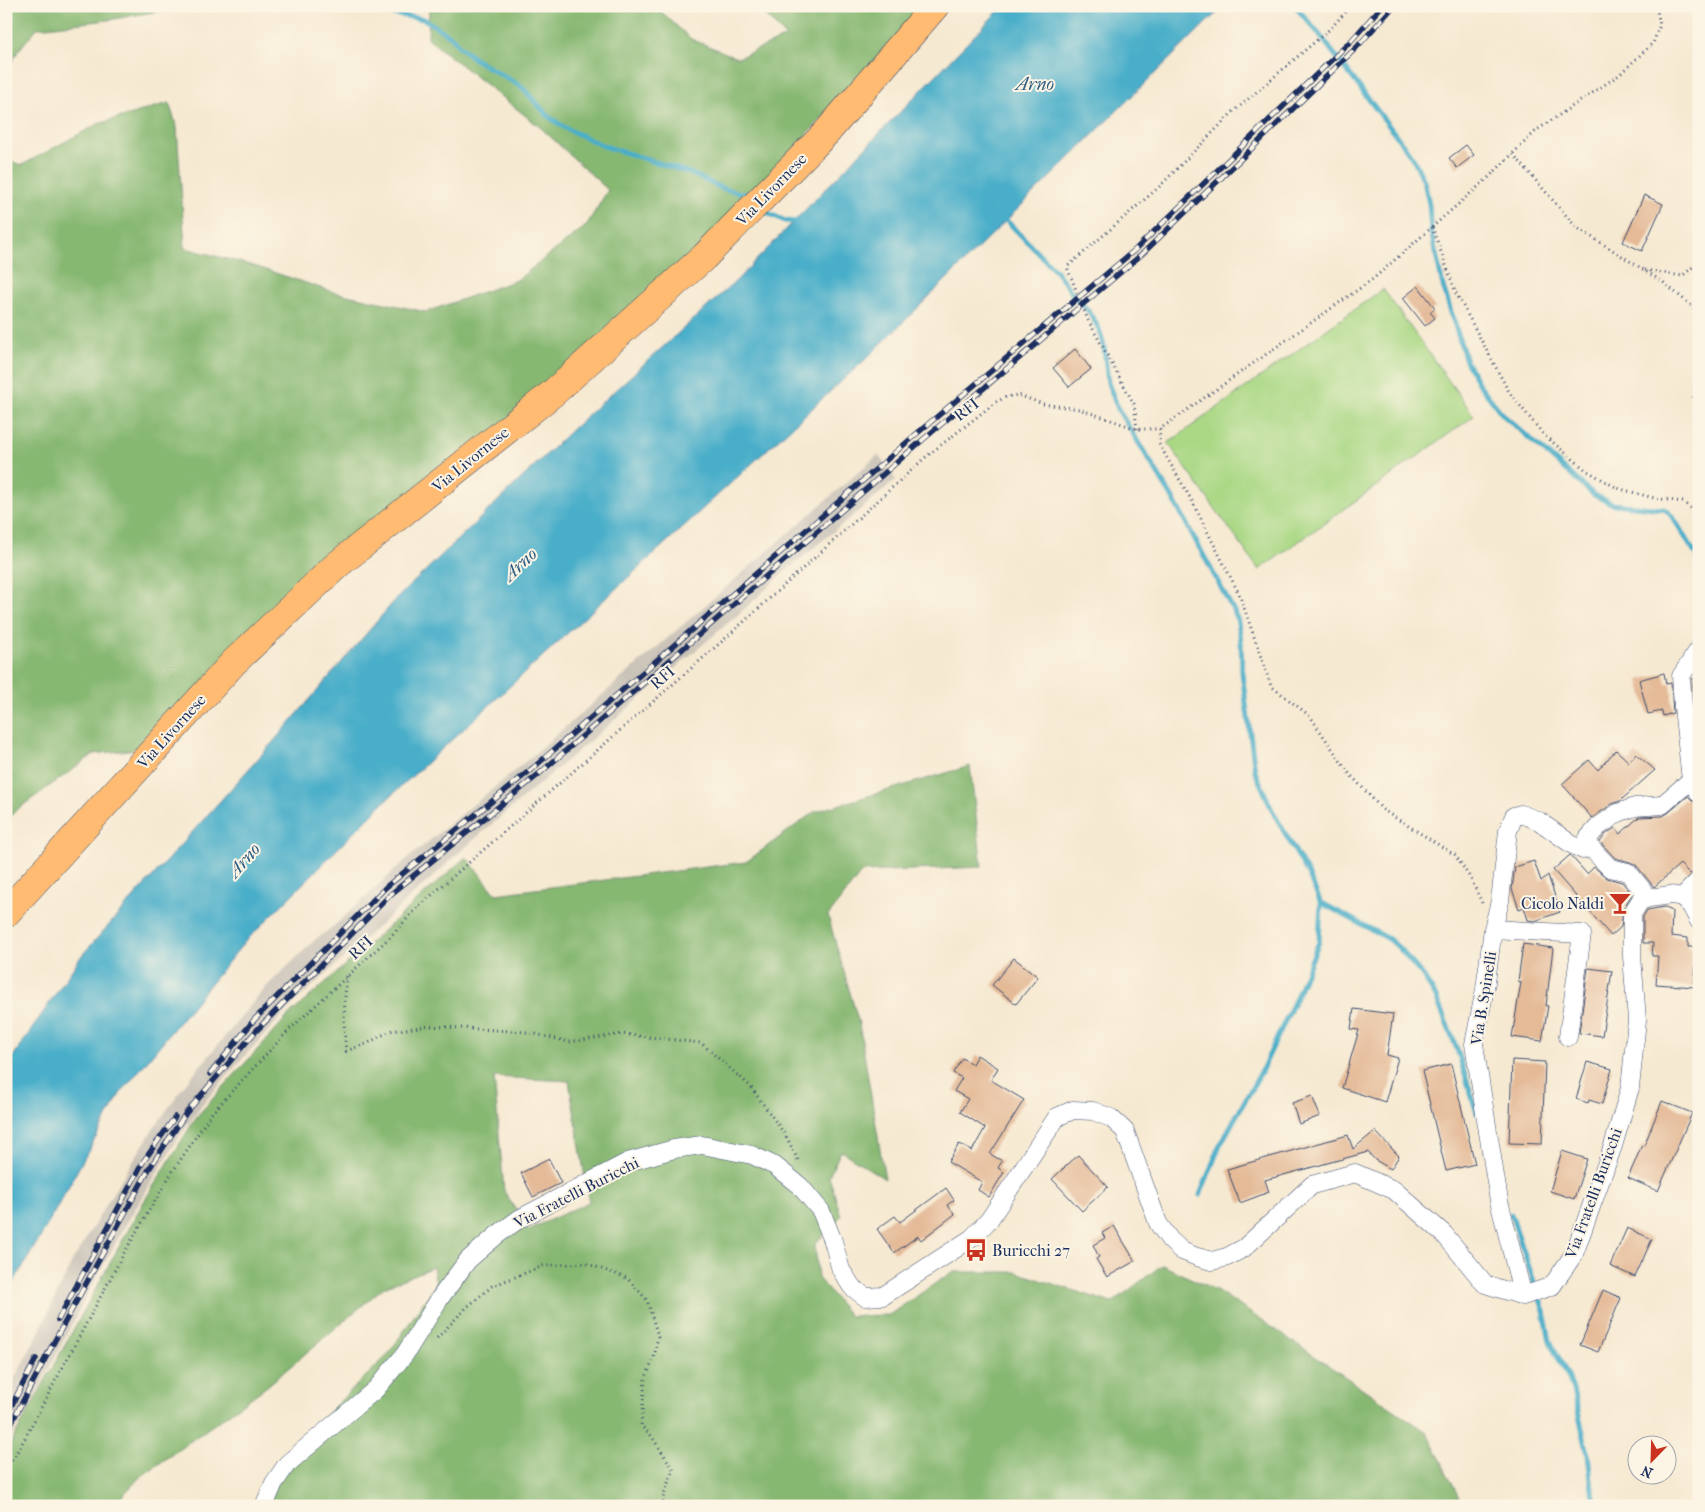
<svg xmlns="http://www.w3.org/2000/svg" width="1705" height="1512" font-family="'IM FELL French Canon',serif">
<rect width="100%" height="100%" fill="#fcf5e5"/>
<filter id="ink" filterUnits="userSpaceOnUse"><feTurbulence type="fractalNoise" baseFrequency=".02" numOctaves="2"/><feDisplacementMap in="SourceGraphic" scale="10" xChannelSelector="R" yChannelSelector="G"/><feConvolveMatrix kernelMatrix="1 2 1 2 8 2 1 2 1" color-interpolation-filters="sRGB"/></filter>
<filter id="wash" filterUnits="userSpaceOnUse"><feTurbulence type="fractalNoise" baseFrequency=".0096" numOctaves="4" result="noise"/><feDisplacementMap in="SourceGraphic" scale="20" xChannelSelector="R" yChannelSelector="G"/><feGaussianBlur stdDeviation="1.12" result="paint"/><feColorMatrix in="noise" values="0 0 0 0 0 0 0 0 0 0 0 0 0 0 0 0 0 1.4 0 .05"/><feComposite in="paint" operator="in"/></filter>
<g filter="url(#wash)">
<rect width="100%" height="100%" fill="#f6e9d1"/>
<path fill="#cac3b8" d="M878 455 896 480 782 574 741 612 470 843 296 1001 241 1060 203 1104 176 1142 128 1221 93 1284 25 1415 6 1445V1395L39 1332 72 1262 119 1183 154 1128 186 1083 267 986 316 939 334 926 406 860 531 757Z"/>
<path fill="#aad885" stroke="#628472" d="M1383 289 1474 416 1259 570 1168 443Z"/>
<path fill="#87b872" stroke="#517468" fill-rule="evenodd" d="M6 6H171L170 9 108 20 37 28 18 51 6 74Z
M429 6H655L691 39 738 58 786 37 757 6H927L712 236 139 749 94 754 15 811 6 822V160L22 165 98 124 169 103 177 127 185 248 254 266 333 292 426 312 517 280 586 226 608 190 541 128 428 39Z
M970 766 982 867 862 872 828 916 859 1024 885 1179 841 1151 829 1176 841 1216 815 1244 818 1278 850 1316 889 1315 952 1272H1016L1112 1303 1162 1265 1218 1291 1427 1432 1463 1506H256L284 1455 387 1356 436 1284 433 1267 384 1287 266 1387 139 1478 113 1506H6V1452L143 1203 197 1116 288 1016 466 857 496 894 746 862 814 812ZM494 1077 569 1081 589 1202 528 1230 504 1191Z"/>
<path fill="#4aaec9" stroke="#326e94" d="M1003 6H1225L1207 22 870 355 381 805 243 944 120 1094 41 1236 6 1295V1067L82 955 281 733 396 599 582 420 737 280Z"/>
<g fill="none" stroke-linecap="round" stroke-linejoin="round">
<path stroke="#4aaec9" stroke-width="5" d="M345 6 424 19 452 37 459 46 476 60 522 87 548 116 565 128 604 146 690 173 721 188 745 194 750 199
M1295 6 1319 34 1402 143 1414 160 1424 181 1429 204 1431 232 1443 286 1466 361 1478 383 1503 415 1594 495 1613 504 1664 509C1675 514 1688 547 1699 558
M762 210 785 221 798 222
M1002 216 1056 271 1072 293 1090 313 1099 329 1104 347 1108 383 1119 411 1172 497 1237 617 1241 640 1242 673 1255 771 1272 810 1308 874 1321 903 1319 942 1294 1002 1261 1072 1220 1145 1200 1195
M1320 902 1389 939 1399 948 1423 976 1435 995 1457 1049 1477 1113
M1511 1214 1544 1311 1550 1341 1568 1376 1573 1390 1588 1454 1594 1506"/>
</g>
<g id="blocks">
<path fill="#e4ba97" d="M1466 145 1474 155 1457 168 1449 158Z
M1644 195 1663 204 1642 251 1623 242Z
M1418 286 1435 308 1430 312 1435 318 1425 326 1403 298Z
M1075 349 1091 369 1069 387 1053 368Z
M1664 673 1666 684 1671 683 1673 713 1663 716 1662 711 1648 714 1639 680Z
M1699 678V734L1697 735 1692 679Z
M1616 750 1629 762 1636 754 1655 770 1620 801 1612 804 1592 818 1562 784 1589 760 1598 770Z
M1688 796 1694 802 1699 804V870L1690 874 1680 864 1654 887 1636 865 1630 862 1615 858 1600 842 1606 834 1615 828 1620 834 1639 817 1663 816 1668 813Z
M1570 855 1587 874 1594 867 1607 878 1622 882 1632 894 1623 909 1621 927 1611 936 1553 870Z
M1534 861 1541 881 1548 875 1560 912 1535 921 1528 920 1524 907 1519 909 1512 889 1515 867Z
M1664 907 1672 911 1671 936 1688 938V947H1697L1694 987 1656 984 1658 956H1652L1653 943H1643V917L1647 910Z
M1523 944 1553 948 1546 1006H1548L1542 1041 1512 1037 1521 982 1518 981Z
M1014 958 1038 977 1016 1004 992 985Z
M1588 968 1612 971 1602 1036 1579 1033Z
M1354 1009 1393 1014 1387 1055 1398 1058 1385 1102 1342 1088 1359 1030 1351 1029Z
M977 1055 998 1068 991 1080 1024 1100 990 1154 1002 1161 998 1168 1004 1172 989 1197 978 1190 982 1182 948 1162 959 1144 972 1151 985 1128 960 1112 968 1099 954 1091 962 1078 953 1073 962 1058 972 1064Z
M1512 1060 1545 1062 1542 1144 1509 1143Z
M1587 1062 1612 1069 1602 1104 1589 1100 1588 1103 1576 1099Z
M1451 1064 1475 1164 1446 1171 1422 1071Z
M1312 1096 1320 1116 1299 1124 1292 1103Z
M1662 1101 1692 1113 1658 1191 1628 1178 1642 1145 1644 1146Z
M1375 1131 1399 1156 1391 1169 1375 1160 1368 1152 1265 1180 1269 1192 1240 1203 1227 1169 1348 1135 1353 1149Z
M1562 1151 1587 1159 1574 1199 1550 1191Z
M1078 1155 1108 1187 1082 1211 1052 1179Z
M549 1159 561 1183 533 1197 521 1173Z
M946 1188 954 1200 947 1205 955 1214 921 1240 918 1236 894 1253 877 1229 895 1216 900 1222Z
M1114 1226 1135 1261 1107 1277 1096 1259 1099 1257 1093 1245 1105 1238 1102 1233Z
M1627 1228 1652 1239 1635 1277 1610 1266Z
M1603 1290 1621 1298 1598 1352 1580 1345Z"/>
</g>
</g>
<g filter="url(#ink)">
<use href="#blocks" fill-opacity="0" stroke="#3c4b6f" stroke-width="1"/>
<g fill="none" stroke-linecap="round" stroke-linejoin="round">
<defs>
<path id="minor" d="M1699 649 1681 676 1683 707 1691 780 1699 793
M1682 897 1699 880
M1649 898 1628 872 1610 868 1590 847 1588 838 1599 826 1618 813 1635 807 1662 805 1691 780
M1493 929 1582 934 1568 1037
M1523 1296 1499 1201 1474 1044 1485 989 1493 929 1500 901 1508 831 1514 816 1521 814 1539 821 1571 844 1583 850 1590 847
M264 1506 274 1483 287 1464 376 1389 405 1354 440 1298 468 1260 497 1235 519 1219 628 1162 674 1149 702 1145 752 1155 775 1166 800 1186 821 1211 833 1241 841 1270 852 1287 865 1297 883 1296 972 1238 989 1220 1057 1117 1073 1110 1093 1111 1111 1118 1125 1131 1158 1223 1170 1240 1182 1251 1197 1257 1212 1261 1227 1257 1244 1248 1312 1185 1355 1173 1394 1190 1444 1234 1485 1284 1523 1296 1552 1286 1574 1254 1613 1146 1630 1088 1637 1020 1632 956V914L1640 901 1649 898 1671 895 1682 897 1691 906 1699 921"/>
<path id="primary" d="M6 913 234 662 337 565 553 393 704 257 826 133 935 6"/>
</defs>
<use href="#minor" stroke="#3c4b6f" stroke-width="19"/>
<use href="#primary" stroke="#3c4b6f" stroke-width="29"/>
<path stroke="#3c4b6f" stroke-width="3" stroke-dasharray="1 4" stroke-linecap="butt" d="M1513 154 1576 227 1663 282 1694 308 1699 329
M1432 227 1456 293 1509 392 1543 434 1586 470 1617 488 1654 498 1683 502 1698 514 1699 513
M1645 270 1682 276 1699 262
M1699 367 1693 399 1699 403
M1137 429 1134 404 1088 320 1067 267 1159 187 1232 113 1331 28 1351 6
M1482 903 1471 879 1455 855 1383 810 1347 771 1310 716 1271 686 1240 596 1192 501 1159 444 1160 429 1373 279 1488 178 1537 130 1619 75 1653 43 1660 25 1656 6
M347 976C344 1002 343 1025 346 1051L368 1043 390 1031 429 1026 527 1032 569 1042 622 1034 701 1043 750 1086 786 1136 799 1162
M437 1338 466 1308 492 1286 543 1266 585 1263 627 1278 647 1300 658 1336 654 1358 645 1379 641 1426 650 1434 673 1469 664 1494 663 1506
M6 1468 19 1449 124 1253 169 1177 211 1114 289 1030 390 937 418 907 727 637 927 456 996 402 1006 397 1018 395 1043 404 1079 409 1137 429H1160"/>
<use href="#minor" stroke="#fff" stroke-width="18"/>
<use href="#primary" stroke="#ffbb71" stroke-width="28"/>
<defs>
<path id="rail" d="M210 1074 254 1020 386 887 533 768 914 436 1136 249 1350 42 1382 6
M58 1320 143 1162 175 1117
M6 1416 36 1359
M6 1433 54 1342 149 1169 186 1113 255 1032 391 894 539 774 919 443 1141 255 1356 48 1394 6"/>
</defs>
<use href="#rail" stroke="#1b2f5e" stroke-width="5.5"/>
<use href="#rail" stroke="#fcf5e5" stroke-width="4" stroke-dasharray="11" stroke-linecap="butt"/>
</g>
</g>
<defs>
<symbol id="bar-bare" viewBox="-9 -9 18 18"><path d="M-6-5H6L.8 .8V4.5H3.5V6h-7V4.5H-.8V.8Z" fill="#c8321e" stroke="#fcf5e5" stroke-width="2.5" paint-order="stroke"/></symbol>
<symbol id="bus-bare" viewBox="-9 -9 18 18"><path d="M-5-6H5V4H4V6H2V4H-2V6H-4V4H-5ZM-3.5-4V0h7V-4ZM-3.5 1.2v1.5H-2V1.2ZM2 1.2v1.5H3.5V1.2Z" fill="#c8321e" stroke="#fcf5e5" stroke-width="2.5" paint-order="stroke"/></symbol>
</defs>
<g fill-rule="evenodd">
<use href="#bar-bare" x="1604" y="887" width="32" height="32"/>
<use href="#bus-bare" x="960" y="1234" width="32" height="32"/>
</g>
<g text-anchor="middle" stroke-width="4" stroke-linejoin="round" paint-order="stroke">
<g font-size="16" fill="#1b2f5e" stroke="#fcf5e5">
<text transform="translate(771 189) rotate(-46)" y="6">Via Livornese</text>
<text transform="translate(966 409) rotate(-38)" y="6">RFI</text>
<text transform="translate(470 459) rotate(-39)" y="6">Via Livornese</text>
<text transform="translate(662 677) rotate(-41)" y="6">RFI</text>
<text transform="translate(171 731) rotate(-48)" y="6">Via Livornese</text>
<text transform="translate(360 947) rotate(-43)" y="6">RFI</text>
<text transform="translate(1483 998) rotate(-81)" y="6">Via B. Spinelli</text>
<text transform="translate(576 1192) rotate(-27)" y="6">Via Fratelli Buricchi</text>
<text transform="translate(1593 1193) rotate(-70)" y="6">Via Fratelli Buricchi</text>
</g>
<g font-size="16" fill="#1b2f5e" stroke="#fcf5e5" text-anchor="end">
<text x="1604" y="909">Cicolo Naldi</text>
<text x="992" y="1256" text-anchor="start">Buricchi 27</text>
</g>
<g font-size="18" font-style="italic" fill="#2b5b83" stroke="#fcf5e5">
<text x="1035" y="90">Arno</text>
<text transform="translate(520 564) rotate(-43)" y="6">Arno</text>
<text transform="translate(244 860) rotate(-49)" y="6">Arno</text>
</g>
</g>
<rect width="1705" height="1512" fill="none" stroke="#fcf5e5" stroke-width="25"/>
<g transform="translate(1652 1460) rotate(203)"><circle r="24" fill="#fcf5e5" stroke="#a2a6af"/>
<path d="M0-4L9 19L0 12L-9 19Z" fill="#c8321e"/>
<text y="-8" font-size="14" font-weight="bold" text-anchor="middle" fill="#1b2f5e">N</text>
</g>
</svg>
